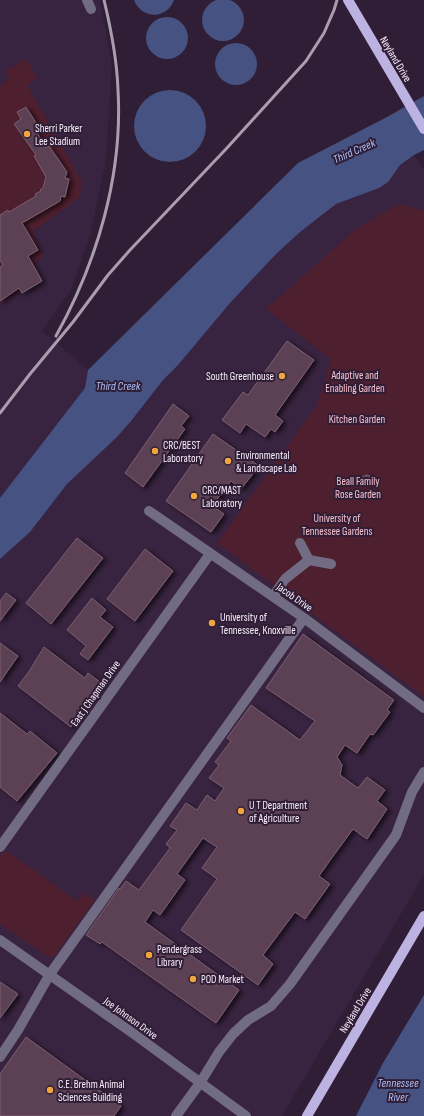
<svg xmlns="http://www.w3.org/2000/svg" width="424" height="1116" font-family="'Sofia Sans Condensed',sans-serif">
<defs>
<filter id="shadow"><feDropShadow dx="3.5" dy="2" stdDeviation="2" flood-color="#0009"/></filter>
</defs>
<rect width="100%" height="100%" fill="#2f1e35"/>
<path fill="#382340" d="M0 0H100L112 64 106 160 90 236 71 290 42 331 88 370 298 163 387 117 424 169V875L282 1116H0Z"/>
<path fill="#4e1f2e" d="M26 59 37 77V79L27 85 82 182 79 198 32 232 44 256 33 264 42 279 0 303V86L9 79 5 71Z
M399 204 424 211V697L217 543 317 405 331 359 266 309 357 228Z
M7 851 77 901 84 893 95 900 55 955 53 957 47 956 0 924V856L2 853Z"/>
<path fill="#465281" d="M202 20a21 21 0 1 1 42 0a21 21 0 1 1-42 0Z
M134 0H174C167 20 141 19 134 0Z
M146 38a21 21 0 1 1 42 0a21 21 0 1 1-42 0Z
M215 64a21 21 0 1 1 42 0a21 21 0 1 1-42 0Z
M134 126a36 36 0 1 1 72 0a36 36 0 1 1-72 0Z
M424 96V150L414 155 400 165 388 182 379 188 336 204 300 232 277 253 230 303 178 365 163 380 131 421 117 437 67 484 30 532 0 559V498L85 388 88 370 298 163 387 117Z
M424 995V1116H356L383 1063Z"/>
<path fill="#5c4052" stroke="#7c5e71" filter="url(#shadow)" d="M26 107 40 129 36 131 46 148 49 146 67 172 65 178 69 179 65 197 61 196 60 201 22 223 38 250 28 256 42 281 22 293 19 288 0 301V267L3 265 0 260V215L8 210 9 212 36 196 35 194 41 191 40 190 43 188 46 177 34 156 36 155 14 124 21 119 17 112Z
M287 341 314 360 275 415 283 421 275 432 271 429 265 437 246 424 240 433 222 420 243 392 248 395Z
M173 404 189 416 181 426 185 429 143 487 125 473Z
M213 434 259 466 241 489 231 481 212 506 224 514 211 532 166 501Z
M366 475 370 476V482L366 484 362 482V477Z
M77 538 103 558 51 624 26 603Z
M145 549 173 571 135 621 107 599Z
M6 593 16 600 0 621V601Z
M92 598 106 610 100 617 113 627 88 660 80 654 86 646 67 630Z
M303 634 394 700 387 710 390 712 373 735 370 734 357 753 345 745 337 757 342 765 340 775 358 788 367 777 385 790 377 801 387 809 367 839 353 829 331 859 319 876 330 884 305 919 295 912 263 955 273 964 258 985 181 930 217 879 202 868 217 847 203 838 177 874 185 880 160 915 153 910 145 922 239 990 216 1023 102 942 100 944 86 935 119 888 120 889 126 881 139 890 170 848 166 844 177 830 170 826 186 803 197 810 207 795 215 801 224 788 209 778 219 765 215 762 231 741 227 738 251 705 300 740 315 721 266 688Z
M0 643 18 656 0 682Z
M44 647 85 678 88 673 100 682 76 716 78 718 71 727 18 686 30 670Z
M0 713 27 734 30 731 57 753 17 801 0 787Z
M0 982 18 994 0 1018Z
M26 1037 121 1106 114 1116H0V1074Z"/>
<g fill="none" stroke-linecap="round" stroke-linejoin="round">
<path stroke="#716c83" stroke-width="10" d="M87 0 91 9
M149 511 304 618 424 708
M300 543 309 560
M276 592 285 579 309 560 331 564
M0 847 210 554
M0 940 134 1034 246 1116
M0 1057 18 1030 50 974 304 618
M176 1116 200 1083 219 1052 233 1034 248 1020 271 1006 290 984 396 835 412 792 424 772"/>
<path stroke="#bdb3e2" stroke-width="10" d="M348 0 424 129
M307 1116 424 916"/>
<path stroke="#aa9db0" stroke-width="3" d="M56 336C97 262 123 175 118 90 117 60 111 29 104 0
M0 413 30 374 73 322 108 275 130 250 226 149 306 61 324 33 334 10 337 0"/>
</g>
<g fill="#f0a63f" stroke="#2f1e35" stroke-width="1.5">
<circle cx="27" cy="134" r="4"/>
<circle cx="282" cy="376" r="4"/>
<circle cx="155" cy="451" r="4"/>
<circle cx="228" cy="461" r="4"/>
<circle cx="194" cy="496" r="4"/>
<circle cx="212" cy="623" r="4"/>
<circle cx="241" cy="811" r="4"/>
<circle cx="149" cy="955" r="4"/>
<circle cx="193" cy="979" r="4"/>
<circle cx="50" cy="1090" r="4"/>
</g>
<g text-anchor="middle" stroke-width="4" stroke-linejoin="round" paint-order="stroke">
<g font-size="11" fill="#faefff" stroke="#2f1e35">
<text transform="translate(396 59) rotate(59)" y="4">Neyland Drive</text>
<text transform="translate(295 597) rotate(35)" y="4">Jacob Drive</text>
<text transform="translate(95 693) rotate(-55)" y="4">East J Chapman Drive</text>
<text transform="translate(355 1010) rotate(-59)" y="4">Neyland Drive</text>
<text transform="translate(131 1018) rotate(36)" y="4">Joe Johnson Drive</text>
</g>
<g font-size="11" fill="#faefff" stroke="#2f1e35" text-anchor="start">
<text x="35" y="132">Sherri Parker<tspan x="35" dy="13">Lee Stadium</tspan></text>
<text x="274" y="380" text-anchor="end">South Greenhouse</text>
<text x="163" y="449">CRC/BEST<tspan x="163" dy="13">Laboratory</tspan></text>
<text x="236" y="459">Environmental<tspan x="236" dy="13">&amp; Landscape Lab</tspan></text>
<text x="202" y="494">CRC/MAST<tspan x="202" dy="13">Laboratory</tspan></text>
<text x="220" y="621">University of<tspan x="220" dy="13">Tennessee, Knoxville</tspan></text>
<text x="249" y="809">U T Department<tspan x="249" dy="13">of Agriculture</tspan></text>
<text x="157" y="953">Pendergrass<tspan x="157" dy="13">Library</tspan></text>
<text x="201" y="983">POD Market</text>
<text x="58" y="1088">C.E. Brehm Animal<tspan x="58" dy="13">Sciences Building</tspan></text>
</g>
<g font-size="11" fill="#f7c0cd" stroke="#2f1e35">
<text x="355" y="379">Adaptive and<tspan x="355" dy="13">Enabling Garden</tspan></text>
<text x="357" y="423">Kitchen Garden</text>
<text x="358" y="485">Beall Family<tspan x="358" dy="13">Rose Garden</tspan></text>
<text x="337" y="522">University of<tspan x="337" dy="13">Tennessee Gardens</tspan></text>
</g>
<g font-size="12" font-style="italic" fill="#aebffb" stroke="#2f1e35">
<text transform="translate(354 151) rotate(-24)" y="4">Third Creek</text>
<text x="118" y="390">Third Creek</text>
<text x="398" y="1087">Tennessee<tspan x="398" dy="14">River</tspan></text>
</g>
</g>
</svg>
